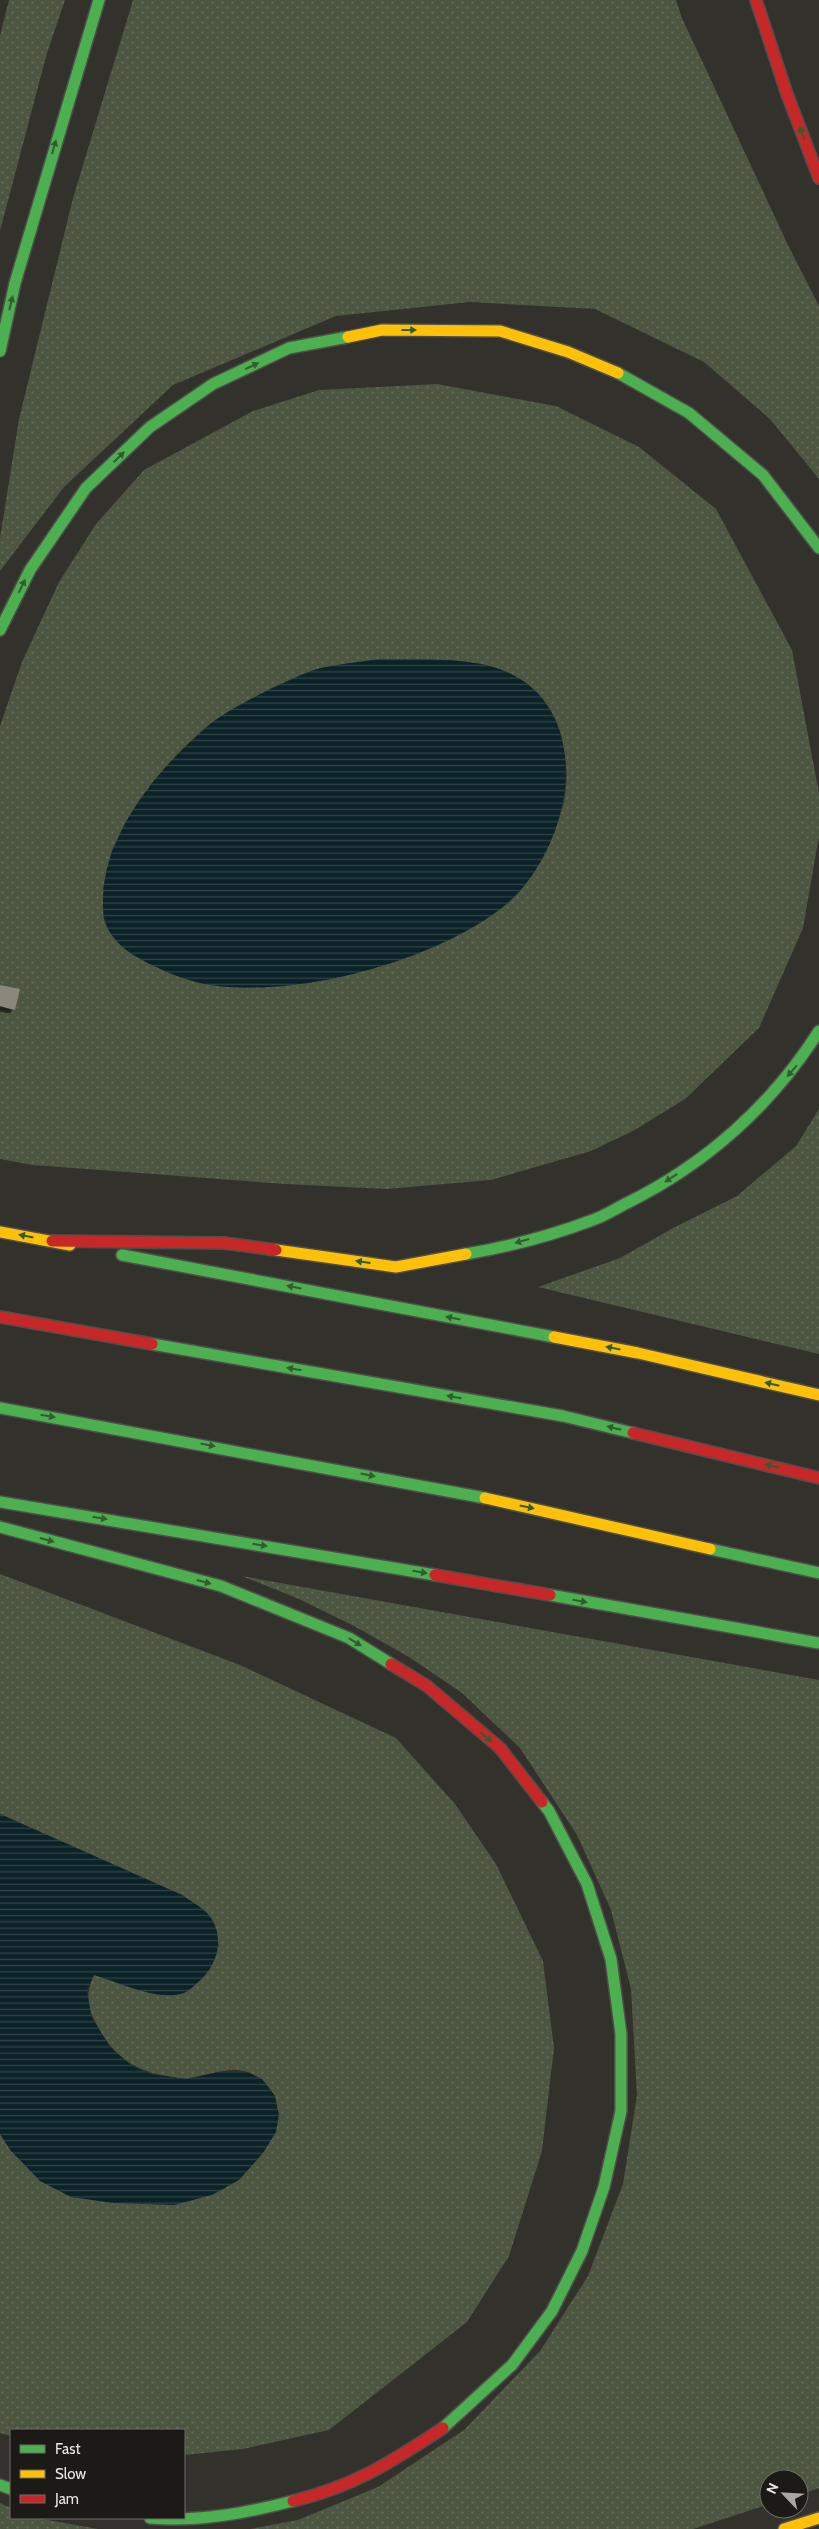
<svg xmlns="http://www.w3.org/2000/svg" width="819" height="2529" font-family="Cabin,sans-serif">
<defs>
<pattern id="grass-dots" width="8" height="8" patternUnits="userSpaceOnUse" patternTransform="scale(1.25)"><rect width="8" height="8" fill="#4d5641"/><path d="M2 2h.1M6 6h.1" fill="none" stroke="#676e5c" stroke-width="1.8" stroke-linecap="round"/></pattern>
<pattern id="water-rules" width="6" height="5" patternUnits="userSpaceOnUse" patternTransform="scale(1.25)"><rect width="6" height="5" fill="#0b2328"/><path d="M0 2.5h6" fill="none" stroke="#2f4347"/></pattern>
<filter id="shadow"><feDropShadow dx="-4.5" dy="4.5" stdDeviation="1" flood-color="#0009"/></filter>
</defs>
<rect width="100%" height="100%" fill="#32312c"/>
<path fill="url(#grass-dots)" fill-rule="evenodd" d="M9 0H65L47 53 0 231V36Z
M133 0H676L682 18 788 245 819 306V479L770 419 704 362 595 309 470 302 336 316 173 385 64 487 0 571V538L19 419 73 198Z
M437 384 556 406 639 447 716 509 792 650 819 793V836L803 928 759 1028 685 1099 633 1131 591 1151 491 1180 386 1189 285 1184 33 1165 0 1159V726L22 662 59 582 96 524 144 470 253 411 319 390ZM379 659C415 660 459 657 493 667 550 684 575 746 564 802 561 813 557 824 554 834L103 889 112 850 132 814 154 780Z
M819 1109V1354L538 1287 620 1258 675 1227 737 1196 796 1146Z
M0 1574 240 1665 396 1738 455 1804 496 1864 543 1961 554 2048 542 2151 509 2256 467 2322 329 2430 243 2449 184 2455V2430H11V2436L0 2433V2134L11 2151 275 2096C267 2085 261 2076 247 2072 231 2066 207 2075 190 2078 183 2080 175 2077 168 2076 138 2072 116 2058 101 2032 88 2011 84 1997 94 1975L128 1986 219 1947C214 1916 205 1912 182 1895L0 1814Z
M242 1576 819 1680V2488L799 2495V2479H769V2504L693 2529H250L298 2520 378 2487 464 2430 540 2351 588 2276 623 2184 637 2095 631 1989 611 1910 577 1835 520 1748 462 1693 409 1657 354 1626 299 1599Z
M0 2503 11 2508V2518H37L98 2529H0Z"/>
<path fill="url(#water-rules)" d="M379 659C416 660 458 657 493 667 602 699 574 851 503 907 433 962 297 998 210 985 191 982 173 975 156 967 135 957 113 945 105 922 103 917 103 910 103 904 101 835 160 766 210 724 229 708 292 677 317 669 337 664 359 662 379 659Z
M0 1814 182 1895C189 1900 200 1906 207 1913 227 1935 218 1967 196 1984 193 1987 188 1991 184 1993 159 2002 118 1982 94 1975L87 1990 91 2016 110 2047 131 2065 150 2074 187 2079 219 2072 245 2071 262 2079 275 2096 279 2115 276 2132 263 2153 239 2180 212 2195 174 2205 113 2203 71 2197 40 2181 11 2151 0 2134Z"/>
<path fill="#8b877d" filter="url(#shadow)" d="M0 985 20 989 15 1010 0 1006Z"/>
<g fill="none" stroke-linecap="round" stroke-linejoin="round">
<defs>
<path id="fast" d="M0 351 15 283 99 0
M618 373 689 413 763 475 819 548
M0 630 30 570 86 488 150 427 213 384 289 348 348 337
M466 1254C507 1247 550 1236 590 1221 603 1217 615 1209 627 1203 706 1164 772 1105 819 1031
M122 1255 554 1337
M152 1344 563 1416 633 1433
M0 1408 485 1498
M0 1502 435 1575
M0 1527 221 1586 349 1638 391 1664
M710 1549 819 1573
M550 1595 819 1643
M443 2428 512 2365 552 2311 582 2251 604 2187 621 2111V2034L611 1959 587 1884 549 1811 542 1802
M0 2485 11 2489
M150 2518C199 2522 246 2513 293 2501"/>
<path id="slow" d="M348 337 382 330 500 331 568 352 618 373
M0 1232 70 1245
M276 1250 396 1267 466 1254
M554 1337 638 1353 819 1395
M485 1498 710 1549
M784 2529 819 2518"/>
<path id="jam" d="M756 0 787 94 819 178
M52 1241 224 1243 276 1250
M0 1317 152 1344
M633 1433 819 1478
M435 1575 550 1595
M391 1664 427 1686 500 1748 542 1802
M293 2501C355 2486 391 2462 443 2428"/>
</defs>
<use href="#fast" stroke="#504e4b" stroke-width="14"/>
<use href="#slow" stroke="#504e4b" stroke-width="14"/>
<use href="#jam" stroke="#504e4b" stroke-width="14"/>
<use href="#fast" stroke="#4caf50" stroke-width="11"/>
<use href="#slow" stroke="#ffc107" stroke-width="11"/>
<use href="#jam" stroke="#c62828" stroke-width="11"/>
</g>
<defs><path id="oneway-solid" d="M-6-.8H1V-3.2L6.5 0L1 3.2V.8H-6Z" transform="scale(1.25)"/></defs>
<g fill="#315d30">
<use href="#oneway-solid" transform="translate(802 133) rotate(-111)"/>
<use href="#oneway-solid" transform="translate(54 147) rotate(-74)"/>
<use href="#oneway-solid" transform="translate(11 303) rotate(-77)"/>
<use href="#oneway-solid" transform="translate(409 330)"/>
<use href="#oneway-solid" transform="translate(252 366) rotate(-25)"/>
<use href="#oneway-solid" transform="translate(119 457) rotate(-44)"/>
<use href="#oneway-solid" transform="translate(22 586) rotate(-64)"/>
<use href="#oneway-solid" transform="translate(792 1071) rotate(131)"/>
<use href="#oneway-solid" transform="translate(671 1178) rotate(147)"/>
<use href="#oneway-solid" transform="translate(26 1236) rotate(-169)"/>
<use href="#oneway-solid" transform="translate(522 1241) rotate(164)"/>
<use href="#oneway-solid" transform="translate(363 1262) rotate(-172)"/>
<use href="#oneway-solid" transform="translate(294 1287) rotate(-169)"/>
<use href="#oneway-solid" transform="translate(453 1318) rotate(-169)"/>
<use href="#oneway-solid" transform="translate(613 1348) rotate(-169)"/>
<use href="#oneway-solid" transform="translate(294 1369) rotate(-170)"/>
<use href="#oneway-solid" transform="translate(772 1384) rotate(-167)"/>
<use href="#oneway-solid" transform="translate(454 1397) rotate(-170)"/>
<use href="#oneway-solid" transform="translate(48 1416) rotate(10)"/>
<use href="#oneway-solid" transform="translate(614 1428) rotate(-166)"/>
<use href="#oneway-solid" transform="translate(208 1445) rotate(11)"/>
<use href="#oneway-solid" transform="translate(772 1466) rotate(-166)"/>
<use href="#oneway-solid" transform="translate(368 1475) rotate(11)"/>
<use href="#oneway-solid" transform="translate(527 1507) rotate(12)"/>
<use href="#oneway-solid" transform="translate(100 1518) rotate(9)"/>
<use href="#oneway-solid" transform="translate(47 1540) rotate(15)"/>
<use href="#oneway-solid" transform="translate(260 1545) rotate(9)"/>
<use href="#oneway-solid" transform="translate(420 1572) rotate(10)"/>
<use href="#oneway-solid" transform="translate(204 1582) rotate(15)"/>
<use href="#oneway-solid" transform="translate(580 1601) rotate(10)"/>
<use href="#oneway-solid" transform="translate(355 1642) rotate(31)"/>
<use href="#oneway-solid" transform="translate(486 1737) rotate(41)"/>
</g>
<rect x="10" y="2429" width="175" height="90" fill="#1b1a16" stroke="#6e6c68"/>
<rect x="20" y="2445" width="25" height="8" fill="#4caf50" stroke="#6e6c68"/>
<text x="55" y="2454" font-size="15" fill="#eae8e4">Fast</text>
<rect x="20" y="2470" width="25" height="8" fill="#ffc107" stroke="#6e6c68"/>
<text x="55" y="2479" font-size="15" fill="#eae8e4">Slow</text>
<rect x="20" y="2495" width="25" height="8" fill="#c62828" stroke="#6e6c68"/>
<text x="55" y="2504" font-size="15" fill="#eae8e4">Jam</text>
<g transform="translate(784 2494) rotate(295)"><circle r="24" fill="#1b1a16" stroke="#6e6c68"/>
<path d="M0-4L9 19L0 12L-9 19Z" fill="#aaa8a4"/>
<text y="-8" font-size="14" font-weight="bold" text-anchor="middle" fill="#eae8e4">N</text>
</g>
</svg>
